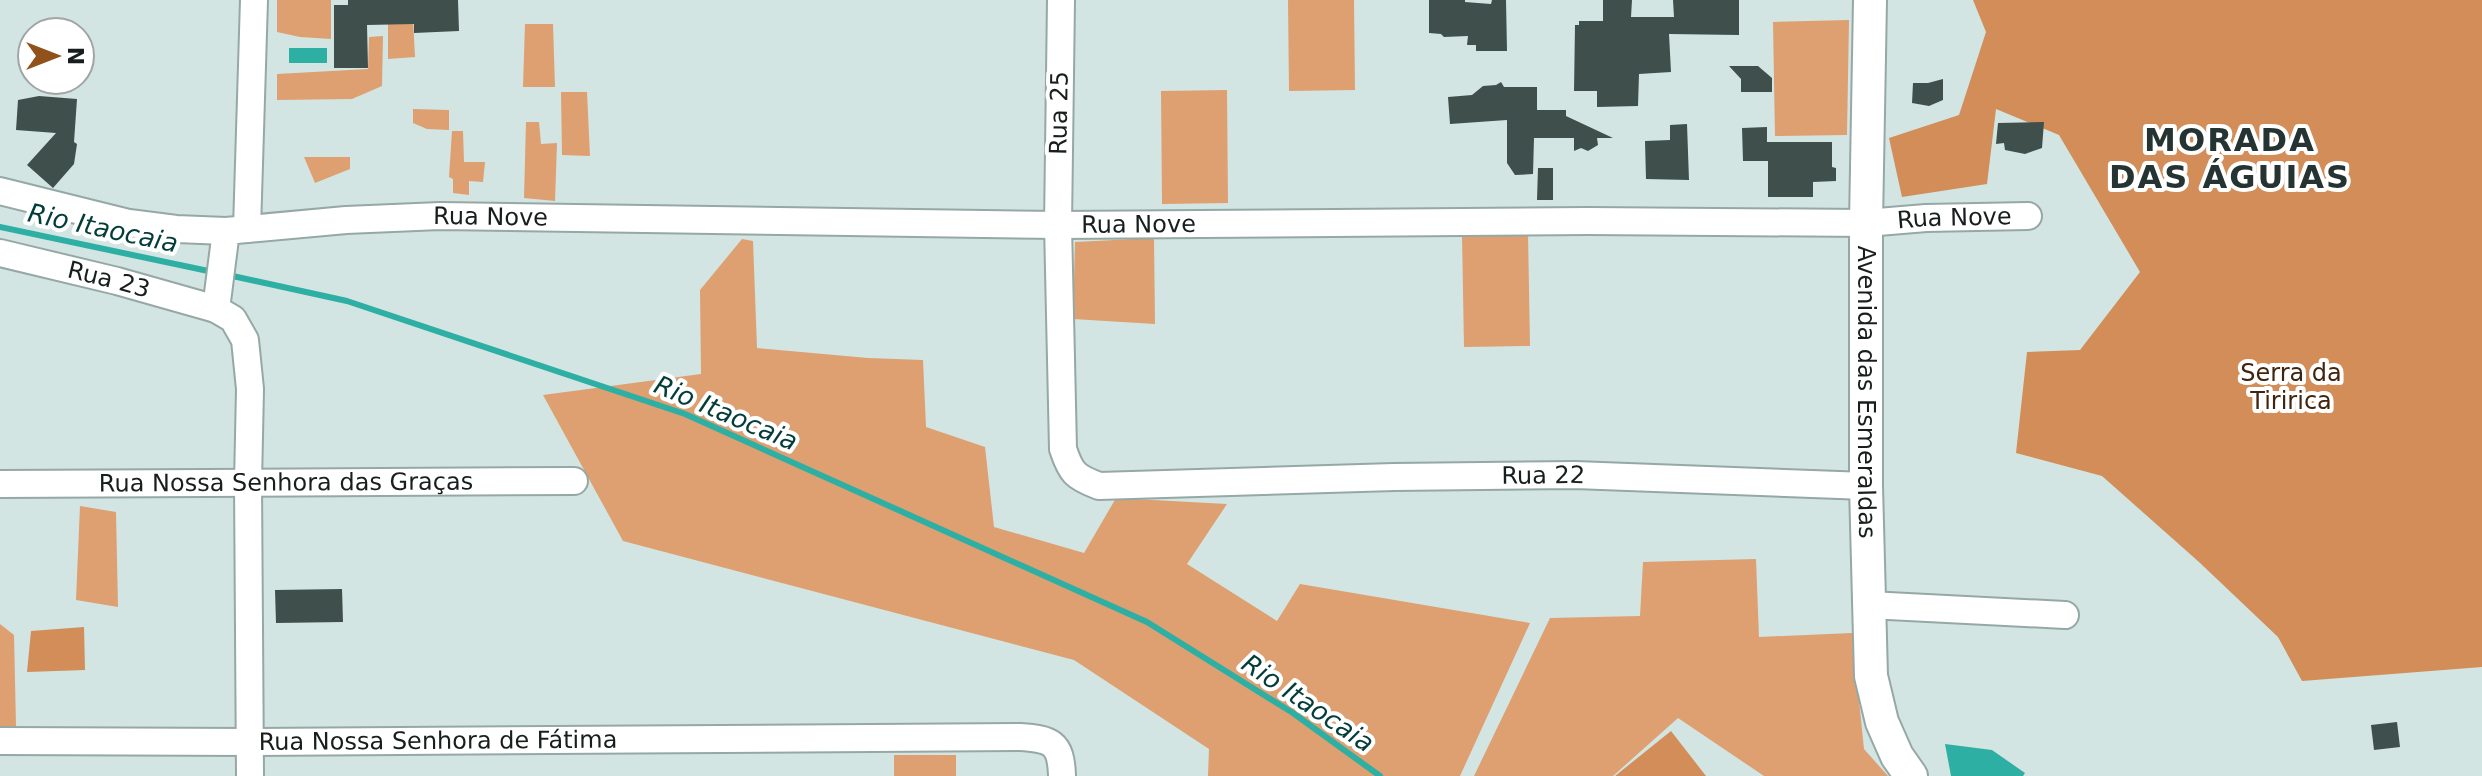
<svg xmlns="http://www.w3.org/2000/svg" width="2482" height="776" font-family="'DejaVu Sans',sans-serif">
<rect width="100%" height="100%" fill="#d2e5e2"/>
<path fill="#de9f71" d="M277 0H331V39L300 37 277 32Z
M388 0H412L415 57 388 59Z
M1288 0H1354L1355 90 1289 91Z
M1849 20 1847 135 1775 136 1773 22Z
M525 24H553L555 87H523Z
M383 36 382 86 352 99 277 100V74L368 69 369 37Z
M1227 90 1228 203 1162 204 1161 91Z
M561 92H587L590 156 562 155Z
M413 109 449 110V130L427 129 413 123Z
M526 122H539L541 144 557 143 555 201 524 198Z
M452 131H463L464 162H485L483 182 469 181V195L453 193V179L449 177Z
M304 157H350V169L315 183Z
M1528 233 1530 346 1464 347 1462 234Z
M1154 238 1155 324 1073 319 1075 242Z
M742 239 753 241 757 348 868 358 923 360 926 427 985 447 994 527 1084 553 1116 498 1227 504 1187 564 1277 621 1300 584 1530 623 1460 776H1208L1209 749 1074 660 623 541 543 395 701 374 700 290Z
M80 506 116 512 118 607 76 600Z
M1756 559 1759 637 1852 633 1864 749 1888 776H1764L1678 718 1613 776H1474L1550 618 1640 616 1643 562Z
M0 624 14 635 16 726H0Z
M894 755H956V776H894Z"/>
<path fill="#d28d59" d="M1973 0H2482V667L2302 681 2278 637 2199 562 2102 476 2016 453 2027 352 2080 350 2140 272 2059 135 1996 109 1987 184 1902 197 1889 138 1959 115 1986 32Z
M84 627 85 670 27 672 31 631Z
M1671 731 1706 776H1615Z"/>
<path fill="#2eafa3" d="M289 48H327V63H289Z
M1945 744 1992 750 2025 773 2023 776H1951Z"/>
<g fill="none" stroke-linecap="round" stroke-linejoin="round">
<path stroke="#2eafa3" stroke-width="6" d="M0 227 213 272
M228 275 347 301 685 414 1147 622 1293 713 1380 776"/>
</g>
<path fill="#3f4f4c" d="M348 0H458L459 31 414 33V24L367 25 368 68H334V5H348Z
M1429 0H1465V2L1491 4 1492 0H1506L1507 51H1476V45H1467L1468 36 1444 37 1441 34 1429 33Z
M1603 0H1632L1631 17H1674L1673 0H1739V35L1669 34 1671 72 1639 74 1638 106 1597 107V91H1574L1575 25H1579V21H1603Z
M1729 66H1758L1772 78V92H1741V79Z
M1943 79V100L1929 106 1912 103 1913 83H1928Z
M1501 82 1504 87H1537V110H1566V116L1613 138H1597L1598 145 1588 151 1581 148 1574 151V138H1534L1533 174 1515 175 1507 163V120L1450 124 1448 97 1472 95 1483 86 1496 85Z
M39 96 77 99 74 142 77 144 74 164 53 188 27 165 56 133 16 130 18 100Z
M2044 122 2042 148 2025 154 2005 150 2004 143 1996 144 1998 123Z
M1687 124 1689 180 1646 179 1645 141 1670 140V125Z
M1767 127V142H1832V167L1836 168V181L1813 182V197H1768V161H1743L1742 128Z
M1538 168H1553V200H1537Z
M342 589 343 622 276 623 275 590Z
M2397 722 2400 747 2374 750 2371 725Z"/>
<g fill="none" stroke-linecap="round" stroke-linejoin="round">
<defs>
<g id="minor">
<path id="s1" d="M1061 0 1058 225 1063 449C1071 473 1075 477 1099 486L1394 477 1575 475 1866 486"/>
<path d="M0 191 129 223 176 229 226 231"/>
<path d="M247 229 254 0"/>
<path id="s2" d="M0 253 117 281 216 309"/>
<path id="s3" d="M0 484 574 481"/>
<path d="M1869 605 2065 615"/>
<path id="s4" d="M0 741 250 742 1020 737C1051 739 1061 742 1062 776"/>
<path id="s5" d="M250 776 248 483 250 389 245 340 233 319 216 309 226 231 346 220 440 216 1058 225 1588 221 1866 223 1926 218 2028 216"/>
</g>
<g id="major">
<path id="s6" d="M1870 0 1866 223V486L1871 676 1882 722 1897 756 1911 776"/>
</g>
</defs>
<use href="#minor" stroke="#96a8a5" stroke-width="30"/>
<use href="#major" stroke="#96a8a5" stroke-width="36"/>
<use href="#minor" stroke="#fff" stroke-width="26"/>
<use href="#major" stroke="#fff" stroke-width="32"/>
</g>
<g text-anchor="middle" stroke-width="8" stroke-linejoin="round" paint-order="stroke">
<g font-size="24" fill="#171e1d" stroke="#fff">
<text transform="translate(1059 113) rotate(-89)" y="8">Rua 25</text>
<text dy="8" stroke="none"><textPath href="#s5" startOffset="824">Rua Nove</textPath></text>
<text dy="8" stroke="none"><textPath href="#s5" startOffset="2288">Rua Nove</textPath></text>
<text dy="8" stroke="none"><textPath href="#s5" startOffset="1472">Rua Nove</textPath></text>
<text dy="8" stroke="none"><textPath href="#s2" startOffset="112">Rua 23</textPath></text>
<text dy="8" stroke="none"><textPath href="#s6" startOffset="392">Avenida das Esmeraldas</textPath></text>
<text dy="8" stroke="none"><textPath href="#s1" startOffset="948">Rua 22</textPath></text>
<text dy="8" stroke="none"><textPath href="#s3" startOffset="286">Rua Nossa Senhora das Graças</textPath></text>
<text dy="8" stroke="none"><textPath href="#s4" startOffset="438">Rua Nossa Senhora de Fátima</textPath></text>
</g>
<g font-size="24" fill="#41250e" stroke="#fff">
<text x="2291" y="381">Serra da<tspan x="2291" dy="28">Tiririca</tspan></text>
</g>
<g font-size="26" font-style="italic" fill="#033d39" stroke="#fff">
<text transform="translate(103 228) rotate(12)" y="9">Rio Itaocaia</text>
<text transform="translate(726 413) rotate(23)" y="9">Rio Itaocaia</text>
<text transform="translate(1308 703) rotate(34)" y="9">Rio Itaocaia</text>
</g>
<g font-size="32" font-weight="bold" letter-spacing="2" fill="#253432" stroke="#fff">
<text x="2230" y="151">MORADA<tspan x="2230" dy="37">DAS ÁGUIAS</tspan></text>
</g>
</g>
<g transform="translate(56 56) rotate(90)"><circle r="38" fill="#ffffff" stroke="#a2a5a5" stroke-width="2"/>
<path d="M0-6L14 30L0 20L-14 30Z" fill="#91511a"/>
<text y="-12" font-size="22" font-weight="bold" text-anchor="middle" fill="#171e1d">N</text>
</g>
</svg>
